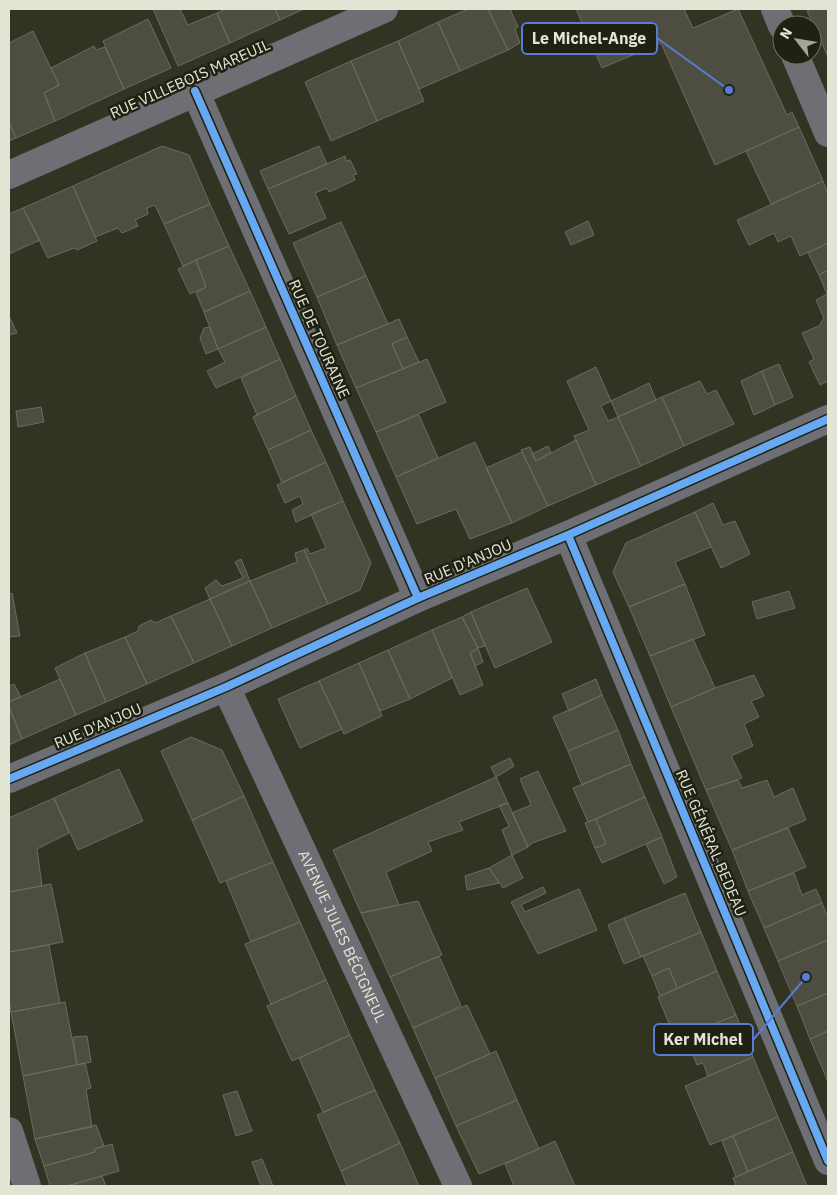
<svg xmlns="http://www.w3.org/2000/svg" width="837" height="1195" font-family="'IBM Plex Sans',sans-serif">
<rect width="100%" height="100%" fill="#323423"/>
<path fill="#4d4e41" stroke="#6a6c5d" d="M153 9H180L188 25 217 13 230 43 178 66Z
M226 9H275L280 20 230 43 217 13Z
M275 9H304L280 20Z
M468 9H488L508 50 460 71 438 22Z
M488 9H510L518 27 515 29 520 43 508 50Z
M576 9H684L693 28 738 9 787 115 792 112 799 127 715 165 661 43 602 68Z
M812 9H828V57L807 11Z
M148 19 171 68 124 89 103 41Z
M438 22 460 71 419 89 398 41Z
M33 31 59 85 44 93 55 121 16 138 9 122V43Z
M398 41 424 101 377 121 351 61Z
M94 46 96 50 105 47 124 89 55 121 44 93 59 85 51 68Z
M351 61 377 121 331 141 305 82Z
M9 122 16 138 9 141Z
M799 127 823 181 771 204 746 151Z
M162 146 189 155 210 204 164 224 155 205 147 208 148 214 135 220 138 226 122 233 118 228 95 237 73 186Z
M319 146 327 164 268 189 260 171Z
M345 156 346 161 350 160 357 174 353 175 355 180 329 192 327 188 315 193 326 218 289 234 268 189Z
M823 181 828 194V243L800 256 791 236 778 242 774 233 749 245 737 220Z
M73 186 97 241 77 250 74 248 48 258 23 208Z
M210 204 229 246 183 266 164 224Z
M23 208 40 240 9 254V214Z
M588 221 594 235 571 245 565 232Z
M341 222 366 276 317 297 293 243Z
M828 243V270L819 275 808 253Z
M229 246 250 291 204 312 196 293 206 287 196 260Z
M196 260 206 287 190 294 178 269Z
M828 270V294H827L819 275Z
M366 276 388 324 337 345 317 297Z
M250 291 266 327 218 349 204 312Z
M827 294 828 381 820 385 809 362 814 359 802 333 819 326 824 318 816 300Z
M9 316 17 333 9 335Z
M399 319 407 337 392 344 403 369 356 388 337 345Z
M210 327 218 349 206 354 200 338 204 328Z
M266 327 280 359 216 388 207 371 225 362 218 349Z
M407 337 419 362 403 369 392 344Z
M280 359 296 396 257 415 241 378Z
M427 359 446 402 376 432 356 388Z
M779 364 793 397 775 405 762 371Z
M596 367 611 401 601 406 608 421 618 417 641 466 596 485 574 436 589 430 567 381Z
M762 371 775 405 754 415 741 381Z
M700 381 707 394 716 390 734 424 684 446 662 397Z
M649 383 656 400 618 417 611 401Z
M296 396 311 430 268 450 253 417Z
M662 397 684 446 641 466 618 417Z
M41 407 44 422 18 427 16 411Z
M419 415 438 458 396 477 376 432Z
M311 430 326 462 282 483 268 450Z
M576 440 596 485 548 506 521 450 530 447 536 461Z
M475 442 512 523 470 539 456 509 417 524 396 477Z
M548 446 551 452 536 461 532 454Z
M522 452 548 506 512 523 486 468Z
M326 462 343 501 296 522 292 510 303 504 300 496 285 503 277 485Z
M343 501 371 563 360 590 328 604 304 550 307 548 310 554 326 548 311 514Z
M713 503 723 525 735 521 750 554 721 568 695 512Z
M695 512 711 547 675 562 685 584 629 607 613 572 626 543Z
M304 550 328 604 272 628 250 581 297 562 295 553Z
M241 559 250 581 210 599 205 588 216 580 222 586 243 578 235 562Z
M250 581 272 628 232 646 210 599Z
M685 584 705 635 650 656 629 607Z
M527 588 552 642 495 668 471 612Z
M789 591 795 608 757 619 752 602Z
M12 593 20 636 9 637V594Z
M210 599 232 646 194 663 171 616Z
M471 612 485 646 478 648 462 617Z
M171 616 194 663 147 684 125 637 138 631 139 626 151 620 155 623Z
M462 617 478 648 470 653 483 685 460 695 432 630Z
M432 630 452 678 410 699 388 650Z
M125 637 147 684 106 702 85 653Z
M693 639 715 688 671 707 650 656Z
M478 648 483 662 475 666 470 653Z
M388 650 410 699 380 711 359 663Z
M85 653 106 702 76 715 55 668Z
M359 663 382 716 344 734 319 681Z
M754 675 764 696 751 701 759 717 744 724 753 746 731 756 742 778 706 790 671 707 715 688Z
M60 679 76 715 22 739 9 707V702Z
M596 679 602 695 569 711 562 694Z
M319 681 342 729 300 748 278 699Z
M14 684 21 697 9 702V686Z
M602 695 618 730 568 751 553 717Z
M9 707 22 739 9 745Z
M618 730 631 764 582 785 568 751Z
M191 737 222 750 244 796 192 820 161 751Z
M510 758 514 766 496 777 491 767Z
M631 764 645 797 588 822 573 788Z
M119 769 143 821 78 850 54 798Z
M538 771 566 831 532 843 528 847 512 813 531 805 520 779Z
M496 777 508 803 459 822 463 830 428 842 432 851 386 872 399 905 361 913 333 850Z
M738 780 742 788 767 780 774 797 793 788 806 820 732 850 706 790Z
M244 796 273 862 220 883 192 820Z
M645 797 662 837 602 863 595 848 606 844 596 819Z
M54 798 69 833 37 849 42 886 9 892V818Z
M508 803 528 847 512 855 502 830 509 826 499 805Z
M596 819 606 844 595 848 585 823Z
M788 828 806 867 748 891 732 850Z
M662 837 677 877 664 884 646 844Z
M512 855 523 878 503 888 489 868Z
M273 862 300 922 251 942 226 881Z
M489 868 499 883 467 890 465 876Z
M794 873 802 895 816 889 822 903 764 928 748 891Z
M51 884 63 942 9 952V892Z
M543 887 546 893 521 905 525 912 579 889 597 930 538 954 511 902Z
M685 893 701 932 641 957 624 918Z
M418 901 442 955 390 977 361 913Z
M822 903 828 918V940L778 961 764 928Z
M624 918 641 957 624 964 608 925Z
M300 922 326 980 271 1004 245 944Z
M701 932 717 971 677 988 669 968 652 976 643 956Z
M828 940V993L797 1006 778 961Z
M49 945 60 1003 11 1012 9 1000V952Z
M439 956 461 1006 413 1028 390 977Z
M669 968 677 988 660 996 652 976Z
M717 971 736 1015 676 1040 658 997Z
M326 980 350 1035 292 1061 267 1006Z
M828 993V1031L810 1039 797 1006Z
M65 1002 77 1065 23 1076 11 1012Z
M467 1005 490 1054 435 1078 413 1028Z
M736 1015 753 1057 708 1076 703 1063 697 1065 685 1036Z
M828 1031V1082L810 1039Z
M350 1035 375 1090 323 1112 299 1058Z
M87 1036 91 1062 77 1065 73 1037Z
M496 1051 517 1100 456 1126 435 1078Z
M753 1057 778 1117 710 1145 685 1086Z
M85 1063 91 1088 86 1089 92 1127 35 1139 23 1076Z
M375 1090 400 1143 341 1171 317 1115Z
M237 1091 252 1131 236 1136 223 1095Z
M517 1100 539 1149 479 1174 456 1126Z
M778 1117 793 1152 748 1172 733 1136Z
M96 1125 104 1146 94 1149 95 1152 44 1166 35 1139Z
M733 1136 748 1172 736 1177 722 1141Z
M555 1141 575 1186H514L505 1164Z
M400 1143 419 1186H347L341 1171Z
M112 1144 119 1171 67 1186H50L44 1166 95 1152 94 1149Z
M793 1152 807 1186H736L733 1178Z
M262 1159 273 1186H261L252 1162Z
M102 1176 106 1186H67Z"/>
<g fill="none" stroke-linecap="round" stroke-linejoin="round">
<g stroke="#6e6f75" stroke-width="28">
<path d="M775 9 782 26"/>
<path d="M795 55 828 133"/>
<path d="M195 91 418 598"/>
<path d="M9 175 384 9"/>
<path d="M568 535 828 1161"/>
<path id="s1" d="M226 687 458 1186"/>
<path d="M9 779 226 687 418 598 568 535 828 419"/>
<path d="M9 1131 27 1186"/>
</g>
<defs>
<path id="cycleway" d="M195 91 418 598
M568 535 828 1161
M9 779 226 687 418 598 568 535 828 419"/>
</defs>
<use href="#cycleway" stroke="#1f2113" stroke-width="11"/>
<use href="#cycleway" stroke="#66a8f1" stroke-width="8"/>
</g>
<g text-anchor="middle" stroke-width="5" stroke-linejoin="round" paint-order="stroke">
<g font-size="15" fill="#e2e5d3" stroke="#1f2113">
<text transform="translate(190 79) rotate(-24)" y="5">RUE VILLEBOIS MAREUIL</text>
<text transform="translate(319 339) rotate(66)" y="5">RUE DE TOURAINE</text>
<text transform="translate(468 562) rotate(-23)" y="5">RUE D'ANJOU</text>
<text transform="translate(98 726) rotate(-23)" y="5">RUE D'ANJOU</text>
<text transform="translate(711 843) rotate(67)" y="5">RUE GÉNÉRAL BEDEAU</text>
<text dy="5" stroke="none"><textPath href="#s1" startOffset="275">AVENUE JULES BÉCIGNEUL</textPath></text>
</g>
</g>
<path fill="none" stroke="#587bd6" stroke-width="2" d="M729 90L657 38M806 977L753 1040"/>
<g fill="#587bd6" stroke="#1f2113" stroke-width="2">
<circle cx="729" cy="90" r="5"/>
<circle cx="806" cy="977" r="5"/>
</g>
<g fill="#1f2113" stroke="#587bd6" stroke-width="2">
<rect x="522" y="23" width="135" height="31" rx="5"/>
<rect x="654" y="1024" width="99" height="31" rx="5"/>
</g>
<g font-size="16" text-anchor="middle" font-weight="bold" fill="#e2e5d3">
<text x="589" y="44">Le Michel-Ange</text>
<text x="703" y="1045">Ker Michel</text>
</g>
<rect width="837" height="1195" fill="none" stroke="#e2e5d3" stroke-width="20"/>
<g transform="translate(797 40) rotate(301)"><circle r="24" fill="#1f2113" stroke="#6d6f60"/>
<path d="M0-4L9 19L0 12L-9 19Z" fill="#a4a795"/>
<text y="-8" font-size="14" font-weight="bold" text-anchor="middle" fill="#e2e5d3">N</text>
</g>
</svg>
